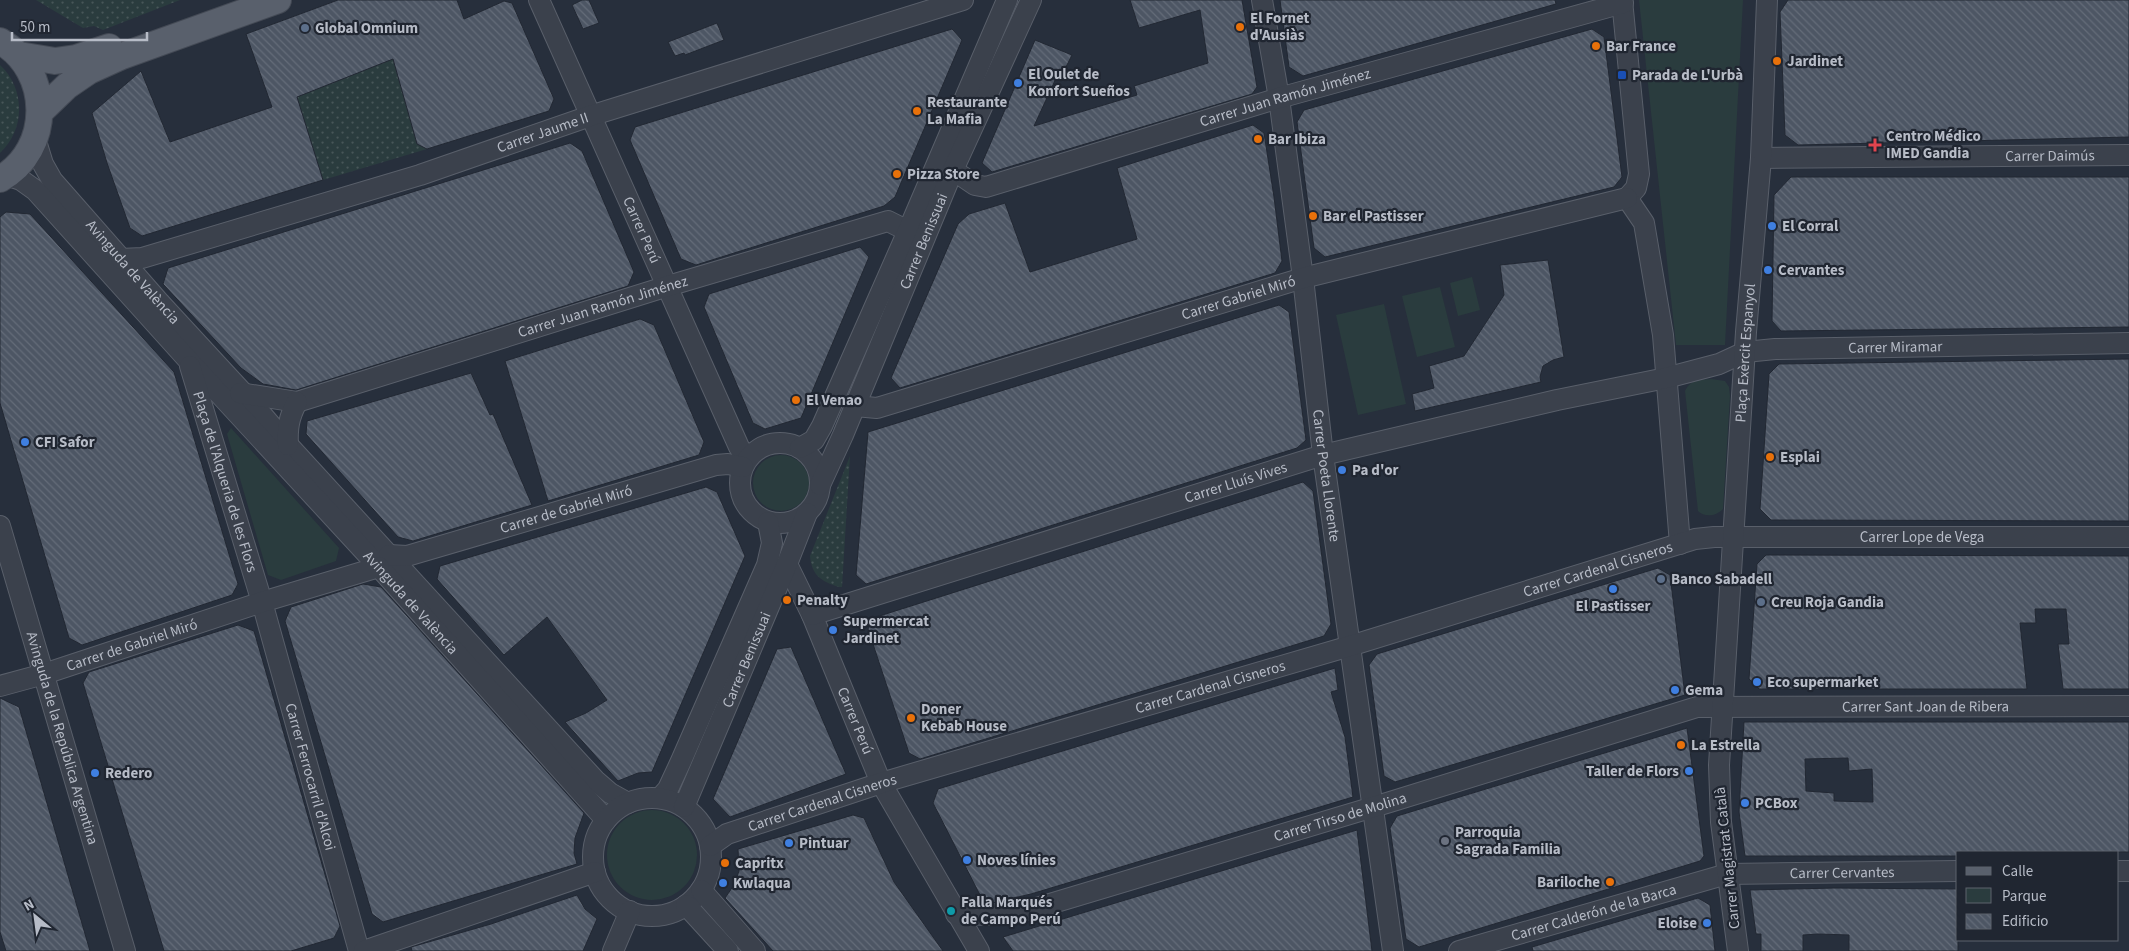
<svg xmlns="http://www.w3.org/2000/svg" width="2129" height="951" font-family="'Source Sans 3',sans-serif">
<defs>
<pattern id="grass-dots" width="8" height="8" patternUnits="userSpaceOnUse" patternTransform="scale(1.25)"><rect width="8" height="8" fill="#2a3c3e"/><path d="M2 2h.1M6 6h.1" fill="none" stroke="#475658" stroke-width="1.8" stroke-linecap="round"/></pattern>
<pattern id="building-back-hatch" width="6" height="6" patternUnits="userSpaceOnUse" patternTransform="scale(1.25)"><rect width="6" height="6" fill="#4d5664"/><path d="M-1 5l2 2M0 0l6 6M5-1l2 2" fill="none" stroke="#646c79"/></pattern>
</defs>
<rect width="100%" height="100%" fill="#272f3c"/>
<path fill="url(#grass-dots)" d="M36 0H180L103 30 94 26 83 28Z
M393 59 416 140 427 149 323 180 297 97Z
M0 65C25 88 26 129 0 153Z
M850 456 842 587H839C821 581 812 576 810 556Z"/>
<path fill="#2a3c3e" d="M1639 0H1743L1725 345H1676Z
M1472 277 1480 310 1458 316 1450 283Z
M1440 287 1455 347 1417 357 1402 296Z
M1384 304 1406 404 1358 415 1336 315Z
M1711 379 1725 381 1729 387 1730 396 1723 509C1716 516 1705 518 1698 511L1685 391C1691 379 1699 380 1711 379Z
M231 428 339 548 336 561 281 580 268 575 227 434Z
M753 483a28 28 0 1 1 56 0a28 28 0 1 1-56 0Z
M607 855a45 45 0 1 1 90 0a45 45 0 1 1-90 0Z"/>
<path fill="url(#building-back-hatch)" stroke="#222833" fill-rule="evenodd" d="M338 0H457L464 19 504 1 512 3 554 99 549 111 427 149 417 144 393 59 297 97 323 180 142 236 130 228 107 163 92 113 141 71 170 142 272 107 246 34Z
M582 0H589L599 23 583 29 572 5Z
M1130 0H1242L1257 87 1252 94 992 172 982 163 1035 40 1072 55 1062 75 1058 74 1034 126 1137 95 1134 86 1208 63 1200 10 1139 28Z
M1280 0H1555L1556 4 1303 76 1289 67Z
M1788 0H2129V137L1798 145 1785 135 1780 12Z
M717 23 724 40 685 55 684 53 675 56 668 42Z
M952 29 962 40 895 197 884 206 696 265 681 259 630 140 635 127Z
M1592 29 1604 37 1622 177 1614 187 1325 257 1314 248 1297 122 1304 110Z
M1253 125 1264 133 1274 197 1282 261 1275 273 900 388 891 378 958 224 969 214 1005 203 1030 272 1137 239 1117 168Z
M570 143 582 151 634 272 628 286 296 390 263 384 241 368 163 284 168 268Z
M1791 177H2129V327L1781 331 1772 321 1774 195Z
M6 212 30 214 174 372 238 584 232 595 82 645 69 638 0 403V217Z
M860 247 869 257 801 418 765 429 753 423 704 307 709 294Z
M1548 260 1564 357 1553 360 1543 366 1540 377 1541 382 1415 411 1412 394 1434 388 1429 366 1464 356 1504 295 1500 265Z
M1279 305 1289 312 1306 440 1297 448 866 584 856 575 868 432Z
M640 319 654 325 704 442 699 455 548 501 505 361Z
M2129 359V521L1771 520 1760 509 1769 374 1779 364Z
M471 373 490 415 493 414 532 505 413 541 398 537 306 434 307 421Z
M1303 482 1313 491 1331 624 1324 636 920 759 909 753 868 629 873 618Z
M706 487 717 492 745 556 652 772 638 773 618 781 565 722 586 713 607 700 547 617 504 655 437 579 440 566Z
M1766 555 2129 556V689H2063L2058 644H2069L2066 609H2035L2036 623H2020L2027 689H1759L1749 679 1757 564Z
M1658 568 1670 575 1685 695 1395 782 1384 776 1369 665 1377 654Z
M363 584 381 587 584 813 575 838 574 853 577 864 383 922 372 914 285 621 291 607Z
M238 625 254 631 340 926 334 938 291 951H164L83 683 89 672Z
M791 647 846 774 730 817 713 799 777 649Z
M1335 668 1338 690 1331 692 1345 737 1353 797 1031 894 992 903 982 899 933 803 938 789Z
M0 698 19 707 90 951H6L0 932Z
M1744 722H2129V852H1958V856H1745L1739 812ZM1848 758 1849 771 1872 769 1873 802 1834 801V793L1806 791 1805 759Z
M1687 728 1704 856 1700 861 1419 947 1406 939 1390 828 1397 816Z
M853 815 864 818 894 882 943 951H773L725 898 734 885 739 871 738 849Z
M1357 830 1372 951H1013L1003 937Z
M1835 888 1958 889V951H1849V935L1818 934 1803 935V951H1761V934H1756L1750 890Z
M577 895 585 909 597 919 583 951H412L411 947 418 945 491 924Z
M1698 898 1710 905 1715 951H1533L1532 947Z"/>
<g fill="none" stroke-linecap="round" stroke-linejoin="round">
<defs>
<g id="minor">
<path id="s1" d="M539 0 739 447 747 459"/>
<path id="s2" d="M1262 0 1279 98 1303 278 1323 455 1393 951"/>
<path d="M1622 0 1639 174 1636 188 1627 198"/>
<path id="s3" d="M35 138 43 164 52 180 160 303 245 395 288 445 595 780 610 793 628 803"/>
<path id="s4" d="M1761 158 2129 155"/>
<path id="s5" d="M953 170 975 185 986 187 1279 98 1623 3"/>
<path id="s6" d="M6 175 21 180 35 190 189 361 379 567 606 820"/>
<path d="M1627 198 1644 223 1663 335 1680 544"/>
<path id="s7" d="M121 259 142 258 420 175 590 116 963 0"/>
<path id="s8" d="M190 366 262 602 359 951"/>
<path id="s9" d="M240 393 297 402 668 286 888 221 908 231"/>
<path id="s10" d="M855 406 877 408 1303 278 1627 198"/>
<circle cx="780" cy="483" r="40"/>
<path d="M288 445C287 428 289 417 297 402"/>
<path d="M800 448 814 440 822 426 908 231 1007 0"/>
<path id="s11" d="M820 485 843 435 953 170 1031 0"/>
<path id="s12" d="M0 526 125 951"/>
<path id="s13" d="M389 555 407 556 716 465 728 464 743 467"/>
<path id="s14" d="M787 564 812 615 881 783 979 951"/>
<path id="s15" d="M812 615 1323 455 1557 400 1666 378 1719 364 1745 352 1775 349 2129 343"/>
<path id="s16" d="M0 686 44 674 262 602 379 567"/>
<path d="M660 798 668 789 681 761 767 565 772 543 768 522"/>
<circle cx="652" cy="857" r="59"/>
<path id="s17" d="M684 807 787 564 807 513"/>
<path id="s18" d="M710 846 727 834 881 783 1350 646 1695 539 1714 537H2129"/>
<path d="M2118 871H2129"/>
<path d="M701 890 755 951"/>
<path d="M686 905 728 951"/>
<path id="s19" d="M956 914 991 915 1033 909 1390 802 1697 707 2129 706"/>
<path d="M364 951 595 872"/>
<path d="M613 951 630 911"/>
<path id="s20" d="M1459 951 1727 874 1958 871"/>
<path id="s21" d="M1738 951 1721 822 1719 765 1746 332 1761 158 1767 0"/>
</g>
<path id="major" d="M0 41C52 70 53 150 0 179
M19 55 55 61 76 58 109 47
M40 112 67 86 89 71 122 56 278 0"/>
</defs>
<use href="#minor" stroke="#595f6a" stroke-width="22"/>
<use href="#major" stroke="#444a55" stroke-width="28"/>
<use href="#minor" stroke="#3b414c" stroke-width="20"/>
<use href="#major" stroke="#59606c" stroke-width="26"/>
</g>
<g fill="#e8710a" stroke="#202631" stroke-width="2">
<circle cx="1240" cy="27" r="5"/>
<circle cx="1596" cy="46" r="5"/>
<circle cx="1777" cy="61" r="5"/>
<circle cx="917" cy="111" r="5"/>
<circle cx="1258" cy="139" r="5"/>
<circle cx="897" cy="174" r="5"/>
<circle cx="1313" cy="216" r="5"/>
<circle cx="796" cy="400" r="5"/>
<circle cx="1770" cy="457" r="5"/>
<circle cx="787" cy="600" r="5"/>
<circle cx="911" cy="718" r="5"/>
<circle cx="1681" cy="745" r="5"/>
<circle cx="725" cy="863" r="5"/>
<circle cx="1610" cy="882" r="5"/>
</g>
<g fill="#5c6f8a" stroke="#202631" stroke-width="2">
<circle cx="305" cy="28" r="5"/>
<circle cx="1661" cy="579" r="5"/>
<circle cx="1761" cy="602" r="5"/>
</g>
<rect fill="#1a4fb4" stroke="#202631" stroke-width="2" x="1617" y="70" width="10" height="10" rx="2.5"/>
<g fill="#3f7fe0" stroke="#202631" stroke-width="2">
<circle cx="1018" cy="83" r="5"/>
<circle cx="1772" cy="226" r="5"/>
<circle cx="1768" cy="270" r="5"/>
<circle cx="25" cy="442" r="5"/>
<circle cx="1342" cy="470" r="5"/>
<circle cx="1613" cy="589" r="5"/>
<circle cx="833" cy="630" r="5"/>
<circle cx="1757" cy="682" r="5"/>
<circle cx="1675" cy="690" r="5"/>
<circle cx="1689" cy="771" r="5"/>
<circle cx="95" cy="773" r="5"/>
<circle cx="1745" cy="803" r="5"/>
<circle cx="789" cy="843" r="5"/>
<circle cx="967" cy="860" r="5"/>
<circle cx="723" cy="883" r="5"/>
<circle cx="1707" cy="923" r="5"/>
</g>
<path fill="#e0444e" stroke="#202631" stroke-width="2" d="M1872.5 137.5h5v5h5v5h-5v5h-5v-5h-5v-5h5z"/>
<circle fill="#6b7280" stroke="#202631" stroke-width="2" cx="1445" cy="841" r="5"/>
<circle fill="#0f9aa8" stroke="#202631" stroke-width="2" cx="951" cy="911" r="5"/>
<g text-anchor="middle" stroke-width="4.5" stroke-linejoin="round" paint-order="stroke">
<g font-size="15" font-weight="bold" fill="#b7bcc7" stroke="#202631" text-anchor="start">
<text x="1250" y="23">El Fornet<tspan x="1250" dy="17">d'Ausiàs</tspan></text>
<text x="315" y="33">Global Omnium</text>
<text x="1606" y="51">Bar France</text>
<text x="1787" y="66">Jardinet</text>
<text x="1028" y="79">El Oulet de<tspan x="1028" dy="17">Konfort Sueños</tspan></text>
<text x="1632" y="80">Parada de L'Urbà</text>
<text x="927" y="107">Restaurante<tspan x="927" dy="17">La Mafia</tspan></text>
<text x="1886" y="141">Centro Médico<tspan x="1886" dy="17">IMED Gandia</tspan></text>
<text x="1268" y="144">Bar Ibiza</text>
<text x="907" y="179">Pizza Store</text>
<text x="1323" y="221">Bar el Pastisser</text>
<text x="1782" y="231">El Corral</text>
<text x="1778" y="275">Cervantes</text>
<text x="806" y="405">El Venao</text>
<text x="35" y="447">CFI Safor</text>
<text x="1780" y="462">Esplai</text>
<text x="1352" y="475">Pa d'or</text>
<text x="1671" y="584">Banco Sabadell</text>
<text x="797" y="605">Penalty</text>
<text x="1771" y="607">Creu Roja Gandia</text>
<text x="1613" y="611" text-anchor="middle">El Pastisser</text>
<text x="843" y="626">Supermercat<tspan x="843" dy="17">Jardinet</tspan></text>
<text x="1767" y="687">Eco supermarket</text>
<text x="1685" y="695">Gema</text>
<text x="921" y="714">Doner<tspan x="921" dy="17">Kebab House</tspan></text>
<text x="1691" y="750">La Estrella</text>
<text x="1679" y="776" text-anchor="end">Taller de Flors</text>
<text x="105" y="778">Redero</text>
<text x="1755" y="808">PCBox</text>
<text x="1455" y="837">Parroquia<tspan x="1455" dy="17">Sagrada Familia</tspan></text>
<text x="799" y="848">Pintuar</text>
<text x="977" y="865">Noves línies</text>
<text x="735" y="868">Capritx</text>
<text x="1600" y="887" text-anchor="end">Bariloche</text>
<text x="733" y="888">Kwlaqua</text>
<text x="961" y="907">Falla Marqués<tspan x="961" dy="17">de Campo Perú</tspan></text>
<text x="1697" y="928" text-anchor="end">Eloise</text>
</g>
<g font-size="15" fill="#b7bcc7" stroke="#202631">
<text dy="5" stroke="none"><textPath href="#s5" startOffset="350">Carrer Juan Ramón Jiménez</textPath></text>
<text dy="5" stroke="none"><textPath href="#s7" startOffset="441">Carrer Jaume II</textPath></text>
<text dy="5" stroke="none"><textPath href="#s4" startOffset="289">Carrer Daimús</textPath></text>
<text dy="5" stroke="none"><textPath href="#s1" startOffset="252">Carrer Perú</textPath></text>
<text dy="5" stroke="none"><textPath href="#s11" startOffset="265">Carrer Benissuai</textPath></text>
<text dy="5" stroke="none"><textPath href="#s3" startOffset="168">Avinguda de València</textPath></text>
<text dy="5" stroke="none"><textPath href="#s10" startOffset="400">Carrer Gabriel Miró</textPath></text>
<text dy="5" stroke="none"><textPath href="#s9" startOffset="378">Carrer Juan Ramón Jiménez</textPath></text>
<text dy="5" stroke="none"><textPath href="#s15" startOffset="1121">Carrer Miramar</textPath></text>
<text dy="5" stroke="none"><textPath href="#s21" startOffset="600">Plaça Exèrcit Espanyol</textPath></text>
<text dy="5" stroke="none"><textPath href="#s2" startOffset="480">Carrer Poeta Llorente</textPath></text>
<text dy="5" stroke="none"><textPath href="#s8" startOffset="121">Plaça de l'Alqueria de les Flors</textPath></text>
<text dy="5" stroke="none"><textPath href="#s15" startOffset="444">Carrer Lluís Vives</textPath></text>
<text dy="5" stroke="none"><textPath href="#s13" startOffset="184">Carrer de Gabriel Miró</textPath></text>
<text dy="5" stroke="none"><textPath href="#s18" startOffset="1260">Carrer Lope de Vega</textPath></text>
<text dy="5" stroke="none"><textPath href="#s18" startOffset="931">Carrer Cardenal Cisneros</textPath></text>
<text dy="5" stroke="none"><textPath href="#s6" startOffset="591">Avinguda de València</textPath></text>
<text dy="5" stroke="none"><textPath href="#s16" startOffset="138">Carrer de Gabriel Miró</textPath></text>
<text dy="5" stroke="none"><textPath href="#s17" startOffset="160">Carrer Benissuai</textPath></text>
<text dy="5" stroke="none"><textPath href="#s18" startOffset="526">Carrer Cardenal Cisneros</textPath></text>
<text dy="5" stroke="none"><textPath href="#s19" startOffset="1000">Carrer Sant Joan de Ribera</textPath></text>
<text dy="5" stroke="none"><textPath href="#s14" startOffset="171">Carrer Perú</textPath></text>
<text dy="5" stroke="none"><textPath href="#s12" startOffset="221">Avinguda de la República Argentina</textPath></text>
<text dy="5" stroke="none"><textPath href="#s8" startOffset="428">Carrer Ferrocarril d'Alcoi</textPath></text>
<text dy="5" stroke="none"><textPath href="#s18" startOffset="121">Carrer Cardenal Cisneros</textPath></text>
<text dy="5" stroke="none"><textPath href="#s19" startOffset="398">Carrer Tirso de Molina</textPath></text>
<text transform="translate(1727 858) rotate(-96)" y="5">Carrer Magistrat Català</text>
<text dy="5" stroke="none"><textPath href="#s20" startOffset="394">Carrer Cervantes</textPath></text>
<text dy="5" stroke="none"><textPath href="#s20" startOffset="140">Carrer Calderón de la Barca</textPath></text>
</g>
</g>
<rect x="1956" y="851" width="162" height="90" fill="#202631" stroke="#5c626d"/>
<rect x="1966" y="867" width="25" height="8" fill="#59606c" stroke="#5c626d"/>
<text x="2002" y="876" font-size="15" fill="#b7bcc7">Calle</text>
<rect x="1966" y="888" width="25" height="15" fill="#2a3c3e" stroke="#5c626d"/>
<text x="2002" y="901" font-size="15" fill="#b7bcc7">Parque</text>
<rect x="1966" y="914" width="25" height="15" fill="url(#building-back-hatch)" stroke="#5c626d"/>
<text x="2002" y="926" font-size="15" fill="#b7bcc7">Edificio</text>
<g transform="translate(35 916) rotate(331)" stroke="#202631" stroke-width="4" paint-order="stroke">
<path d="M0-4L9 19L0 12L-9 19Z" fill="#b7bcc7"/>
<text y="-8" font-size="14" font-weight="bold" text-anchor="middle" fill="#b7bcc7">N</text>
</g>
<path d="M12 32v8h135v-8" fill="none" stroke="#b7bcc7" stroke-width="2.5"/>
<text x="20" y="32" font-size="15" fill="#b7bcc7" stroke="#202631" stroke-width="4" paint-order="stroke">50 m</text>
</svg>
